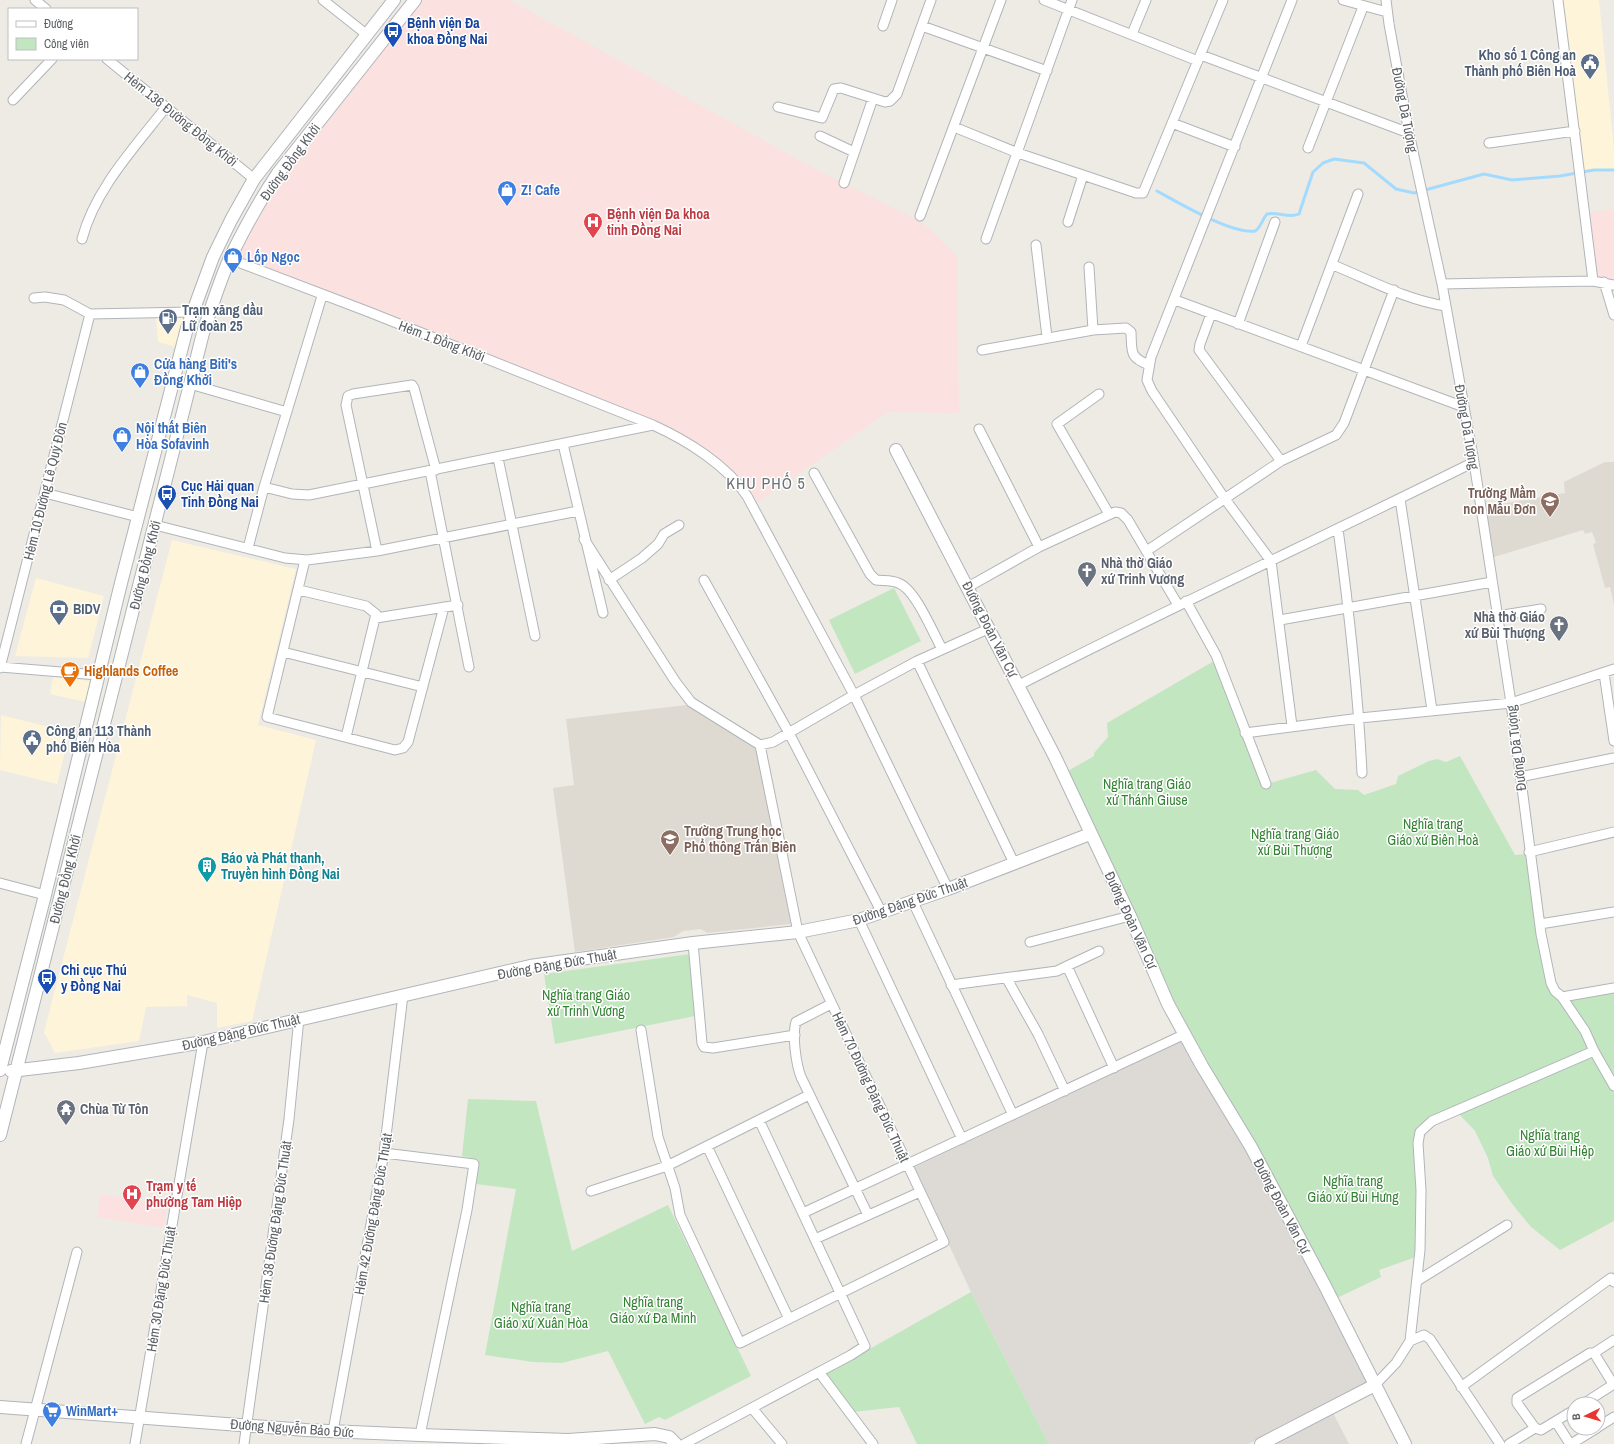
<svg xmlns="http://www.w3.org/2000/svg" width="1614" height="1444" font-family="'Archivo Narrow',sans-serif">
<rect width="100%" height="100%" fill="#eeebe4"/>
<path fill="#fef4d9" d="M1561 0H1599L1614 149V170L1583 172Z
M184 317 176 347 158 342 156 318Z
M172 540 296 569 258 725 316 740 252 1021 217 1028V1003L187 995V1006L146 1007 139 1041 55 1053 44 1032Z
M36 578 104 596 88 658 15 656Z
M53 677 91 681 86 702 50 694Z
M1 715 70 732 57 784 0 770Z"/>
<path fill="#dddad6" d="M1181 1040 1255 1166 1320 1289 1367 1382 1248 1444H1049L971 1292 913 1168Z
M1333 1413 1349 1444H1273Z"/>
<path fill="#dedad2" d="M1605 462H1614V605L1610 587 1605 588 1593 544 1596 543 1592 532 1585 534 1583 530 1491 558 1484 507 1565 493 1564 482Z
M687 705 758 749 791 924 707 933 701 929 683 931 674 937 575 952 553 788 574 785 566 719Z"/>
<path fill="#fbe1e0" d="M422 0H510L819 171 922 222 957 256 959 413 888 412 755 504 744 485 687 438 237 258 271 194Z
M1614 209V282L1596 278 1588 212Z
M101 1194 167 1206 164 1228 97 1217Z"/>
<path fill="#c2e6c0" d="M894 588 921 641 855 674 829 620Z
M1214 661 1241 734 1263 785 1316 770 1335 789 1358 790 1364 795 1396 784 1398 776 1429 761 1437 759 1446 762 1460 756 1515 855 1526 854 1537 931 1559 998 1575 1021 1589 1049 1422 1124 1416 1257 1379 1270 1381 1277 1337 1298 1256 1144 1207 1064 1173 1002 1068 771 1094 756V753L1108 737 1107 723Z
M690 954 695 1016 555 1044 544 974Z
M1614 990V1078L1597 1049 1588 1028 1567 999Z
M1592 1055 1614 1093V1221L1560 1250 1531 1227 1513 1205 1493 1176 1488 1158 1475 1131 1458 1113Z
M468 1099 536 1101 572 1251 668 1205 751 1376 665 1420 659 1417 645 1424 608 1351 562 1363 533 1362 485 1355 516 1189 476 1184 479 1160 462 1156Z
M971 1292 1049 1444H917L899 1407 853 1412 825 1374Z"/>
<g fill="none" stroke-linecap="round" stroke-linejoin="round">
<path stroke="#a3dbff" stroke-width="3" d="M1157 191C1177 202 1233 235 1255 231 1260 229 1263 218 1267 214 1278 211 1288 219 1299 214L1313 172 1323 163 1334 159 1364 163 1396 189 1414 193 1484 174 1512 180 1560 176 1594 170H1614"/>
<defs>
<path id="street" d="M35 0 46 9
M323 0 366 34
M1044 0 1198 61
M1292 0 1151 357 1147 380 1152 391 1225 499 1271 561 1292 726
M1343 0 1387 12
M1558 0 1593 281
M883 26 892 0
M922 26 1047 71
M1132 34 1146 0
M1201 55 1409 133
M107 59 254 179
M13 100 52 59
M778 107 822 118 834 89 841 88 885 102 890 101 897 94 931 0
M1172 123 1235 147
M954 127 1018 153 1136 193H1143L1223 0
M820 136 854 152
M1489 143 1575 131
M1308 148 1363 7
M844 183 873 98
M920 216 1001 0
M1068 222 1083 175
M82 239C95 189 135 147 166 107
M986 239 1072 0
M1036 245 1047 337
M230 259 369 312 653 425C686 440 727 465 747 496L854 695 948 889
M1333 265C1370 280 1406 300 1446 306
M1089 267 1093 330
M1604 282 1614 315
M1442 284 1593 281 1614 285
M34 298 45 297 64 300 90 314 192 312
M1175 300 1464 407
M1211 314 1200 344 1199 350 1281 461
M1238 324 1275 222
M1301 346 1358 194
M982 350 1093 330 1126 328 1131 332C1132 352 1129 357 1149 365
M190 384 287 412
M1099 394 1057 424 1109 514
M979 429 1039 547
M563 444 603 613
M498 458 535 636
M430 471 469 667
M814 473 870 574 876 580C883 581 892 580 898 583 915 588 933 633 942 649
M264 487 292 494 309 495 653 425
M45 493 138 517
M1400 499 1432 710
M155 525 285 558 307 560 377 551 578 511
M1338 529C1349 610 1358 691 1362 773
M584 539 675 681 691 702 760 745 773 742 854 695 917 661 990 628
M248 548 264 487 322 296
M1148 550 1281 461 1336 435 1344 423 1394 290
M377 551 346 405 348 396 353 394 412 385 414 388 436 470
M305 560 267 717 395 750 403 748 408 742 444 607
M609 580 642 558 658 544 664 534 679 525
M704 580 789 733 882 913
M968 587 1039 547 1115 512 1121 513 1128 520 1178 605
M299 590 366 606 376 614 346 737
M1186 601 1216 655 1266 784
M1497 616 1541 609
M376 618 458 605
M1280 620 1492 582
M283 652 423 687
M917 661 1014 863
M0 667 98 675
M0 668 90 314
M1604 673 1614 741
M1019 685C1169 608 1323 537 1474 462
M1245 733 1360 718 1511 703 1614 669
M1520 777 1614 758
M1529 852 1614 832
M0 883 45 895
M913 902 1013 1115
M859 920 962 1139
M1540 924 1614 912
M1030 942 1130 916
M693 943 702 1043 704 1047 713 1048 795 1035
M1067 966 1099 951
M1007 979 1038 1034 1065 1091
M951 985 1057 971 1067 966 1114 1068
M1562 997 1614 988
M831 1004 796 1022C792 1035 796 1064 801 1077L868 1215
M641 1030 658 1137 675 1188 680 1215 740 1343 944 1242 798 932 760 745
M1594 1051 1614 1086
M707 1146 789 1319
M384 1153 474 1164 467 1210 420 1435
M591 1191 667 1166 809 1095
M803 1213 1185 1034
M815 1239 920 1192
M1417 1281 1507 1225
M1410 1341 1424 1335 1430 1339 1500 1444
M1594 1353 1614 1340
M819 1372 873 1444
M1375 1385 1396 1363 1410 1341 1420 1250 1421 1190 1418 1143 1420 1132 1432 1121 1594 1051 1585 1031 1562 997 1555 991 1551 983 1541 934 1511 703 1474 462 1442 284 1409 133 1389 24 1386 0
M1461 1387 1611 1278 1614 1282
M1583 1404 1614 1384
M752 1408 782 1444
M1556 1422 1570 1444
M1598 1427 1614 1417
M1535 1428 1517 1403V1398L1590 1353H1594L1613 1384
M333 1431 384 1153 403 995
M26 1444 77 1252
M135 1444 203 1042
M244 1444 289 1119 299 1018
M684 1444 851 1355 865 1346 759 1120
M1509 1444 1535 1428 1541 1430 1574 1410
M1571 1444 1597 1428"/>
<path id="secondary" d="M896 450 1055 757 1130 916 1168 1004 1202 1066 1251 1147 1325 1286 1405 1444
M0 1070 45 895 121 583 187 328 213 257 231 220 254 179 394 0
M11 1071 79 1063 203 1042 530 966 693 943 798 932 859 920 948 889 1090 834
M0 1135 203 333C211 309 219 282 230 258 244 229 260 200 278 173L415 0
M0 1407 306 1430 420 1435 568 1440 655 1434 669 1437 676 1444
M1261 1444 1375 1385"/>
</defs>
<use href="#street" stroke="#b1b5b9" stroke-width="11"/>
<use href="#secondary" stroke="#b0b4b9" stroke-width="14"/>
<use href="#street" stroke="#fff" stroke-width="9"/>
<use href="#secondary" stroke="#fff" stroke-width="12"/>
</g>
<defs>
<symbol id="bus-pin" viewBox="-11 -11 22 30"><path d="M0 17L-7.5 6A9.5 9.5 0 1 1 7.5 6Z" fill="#1a4fb4" stroke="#fff"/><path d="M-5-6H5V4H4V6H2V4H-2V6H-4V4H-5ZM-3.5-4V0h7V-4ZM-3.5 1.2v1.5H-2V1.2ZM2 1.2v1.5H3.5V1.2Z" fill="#fff"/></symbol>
<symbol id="civic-pin" viewBox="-11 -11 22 30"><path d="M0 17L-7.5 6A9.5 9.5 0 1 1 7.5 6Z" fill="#5c6f8a" stroke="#fff"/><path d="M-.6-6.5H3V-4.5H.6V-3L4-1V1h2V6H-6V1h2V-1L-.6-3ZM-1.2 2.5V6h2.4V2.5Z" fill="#fff"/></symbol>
<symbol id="shop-pin" viewBox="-11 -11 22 30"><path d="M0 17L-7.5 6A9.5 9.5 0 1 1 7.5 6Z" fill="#3f7fe0" stroke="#fff"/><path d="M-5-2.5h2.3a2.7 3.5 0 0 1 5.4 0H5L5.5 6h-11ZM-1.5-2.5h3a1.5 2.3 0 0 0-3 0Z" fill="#fff"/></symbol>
<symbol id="hospital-pin" viewBox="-11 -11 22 30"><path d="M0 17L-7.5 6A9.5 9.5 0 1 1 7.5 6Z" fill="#e0444e" stroke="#fff"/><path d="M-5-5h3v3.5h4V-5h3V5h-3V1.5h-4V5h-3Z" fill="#fff"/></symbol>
<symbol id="fuel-pin" viewBox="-11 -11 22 30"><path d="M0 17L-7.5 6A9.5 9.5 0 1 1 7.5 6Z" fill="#5c6f8a" stroke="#fff"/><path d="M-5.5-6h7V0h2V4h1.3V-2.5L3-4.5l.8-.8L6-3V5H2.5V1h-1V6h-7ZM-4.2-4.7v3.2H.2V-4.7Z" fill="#fff"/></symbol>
<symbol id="school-pin" viewBox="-11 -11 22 30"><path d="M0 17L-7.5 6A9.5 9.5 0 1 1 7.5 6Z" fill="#8d6e63" stroke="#fff"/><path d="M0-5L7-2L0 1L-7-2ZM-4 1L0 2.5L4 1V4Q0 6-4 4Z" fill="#fff"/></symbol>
<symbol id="church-pin" viewBox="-11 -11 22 30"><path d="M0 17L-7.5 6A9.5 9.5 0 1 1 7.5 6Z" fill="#6b7280" stroke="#fff"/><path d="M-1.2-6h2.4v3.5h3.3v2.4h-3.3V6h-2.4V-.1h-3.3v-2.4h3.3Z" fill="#fff"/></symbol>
<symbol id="bank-pin" viewBox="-11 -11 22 30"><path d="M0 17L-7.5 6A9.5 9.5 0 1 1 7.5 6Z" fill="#5c6f8a" stroke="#fff"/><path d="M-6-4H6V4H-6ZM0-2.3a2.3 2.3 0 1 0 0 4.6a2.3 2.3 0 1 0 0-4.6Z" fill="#fff"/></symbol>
<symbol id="cafe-pin" viewBox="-11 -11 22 30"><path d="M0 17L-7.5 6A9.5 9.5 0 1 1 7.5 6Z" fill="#e8710a" stroke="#fff"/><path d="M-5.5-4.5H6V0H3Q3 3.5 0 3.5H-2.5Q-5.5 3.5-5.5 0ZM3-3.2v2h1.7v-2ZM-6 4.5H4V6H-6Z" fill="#fff"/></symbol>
<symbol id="building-pin" viewBox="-11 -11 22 30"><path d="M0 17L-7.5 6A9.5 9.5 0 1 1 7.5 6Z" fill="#0f9aa8" stroke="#fff"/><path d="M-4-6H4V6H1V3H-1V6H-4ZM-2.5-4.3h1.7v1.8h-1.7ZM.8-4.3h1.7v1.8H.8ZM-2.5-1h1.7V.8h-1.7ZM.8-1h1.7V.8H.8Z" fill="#fff"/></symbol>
<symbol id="temple-pin" viewBox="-11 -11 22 30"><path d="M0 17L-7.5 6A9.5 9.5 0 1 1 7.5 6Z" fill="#6b7280" stroke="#fff"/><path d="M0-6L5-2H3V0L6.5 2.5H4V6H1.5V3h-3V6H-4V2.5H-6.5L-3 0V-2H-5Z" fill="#fff"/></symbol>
<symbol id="supermarket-pin" viewBox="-11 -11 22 30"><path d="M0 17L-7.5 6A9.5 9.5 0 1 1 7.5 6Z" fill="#3f7fe0" stroke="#fff"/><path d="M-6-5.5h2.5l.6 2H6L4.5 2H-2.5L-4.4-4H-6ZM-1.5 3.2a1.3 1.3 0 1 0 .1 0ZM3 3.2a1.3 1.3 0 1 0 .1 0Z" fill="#fff"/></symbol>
</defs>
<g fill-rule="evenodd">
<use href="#bus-pin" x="382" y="20" width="22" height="30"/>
<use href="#civic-pin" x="1579" y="52" width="22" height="30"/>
<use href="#shop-pin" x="496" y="179" width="22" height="30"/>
<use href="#hospital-pin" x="582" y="211" width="22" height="30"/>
<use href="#shop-pin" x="222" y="246" width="22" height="30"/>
<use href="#fuel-pin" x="157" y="307" width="22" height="30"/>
<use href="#shop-pin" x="129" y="361" width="22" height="30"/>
<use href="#shop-pin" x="111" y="425" width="22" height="30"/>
<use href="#bus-pin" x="156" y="483" width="22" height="30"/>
<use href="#school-pin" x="1539" y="490" width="22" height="30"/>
<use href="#church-pin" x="1076" y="560" width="22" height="30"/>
<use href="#bank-pin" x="48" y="598" width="22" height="30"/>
<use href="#church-pin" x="1548" y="614" width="22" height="30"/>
<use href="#cafe-pin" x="59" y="660" width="22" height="30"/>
<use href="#civic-pin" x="21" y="728" width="22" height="30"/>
<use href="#school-pin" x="659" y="828" width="22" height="30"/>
<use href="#building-pin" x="196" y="855" width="22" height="30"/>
<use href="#bus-pin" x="36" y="967" width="22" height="30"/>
<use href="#temple-pin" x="55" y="1098" width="22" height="30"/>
<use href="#hospital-pin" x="121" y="1183" width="22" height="30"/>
<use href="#supermarket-pin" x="41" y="1400" width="22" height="30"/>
</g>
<g text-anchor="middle" stroke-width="3" stroke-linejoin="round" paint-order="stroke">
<g font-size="14" font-weight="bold" fill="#164399" stroke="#fff" text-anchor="start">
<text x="407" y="28">Bệnh viện Đa<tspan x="407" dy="16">khoa Đồng Nai</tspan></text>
<text x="181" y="491">Cục Hải quan<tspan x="181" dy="16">Tỉnh Đồng Nai</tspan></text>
<text x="61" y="975">Chi cục Thú<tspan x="61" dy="16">y Đồng Nai</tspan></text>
</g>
<g font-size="14" font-weight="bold" fill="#4e5e75" stroke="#fff" text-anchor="start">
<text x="1576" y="60" text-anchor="end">Kho số 1 Công an<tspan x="1576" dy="16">Thành phố Biên Hoà</tspan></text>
<text x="182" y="315">Trạm xăng dầu<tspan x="182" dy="16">Lữ đoàn 25</tspan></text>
<text x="73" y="614">BIDV</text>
<text x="46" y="736">Công an 113 Thành<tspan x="46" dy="16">phố Biên Hòa</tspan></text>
</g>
<g font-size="14" fill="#5c6064" stroke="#fff">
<text transform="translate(1405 110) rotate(79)" y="5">Đường Dã Tượng</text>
<text transform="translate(181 119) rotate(39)" y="5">Hẻm 136 Đường Đồng Khởi</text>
<text transform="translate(290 162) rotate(-54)" y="5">Đường Đồng Khởi</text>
<text transform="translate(442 341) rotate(21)" y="5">Hẻm 1 Đồng Khởi</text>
<text transform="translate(1467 427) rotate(80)" y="5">Đường Dã Tượng</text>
<text transform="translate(45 491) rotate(-76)" y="5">Hẻm 10 Đường Lê Quý Đôn</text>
<text transform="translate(145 565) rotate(-76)" y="5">Đường Đồng Khởi</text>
<text transform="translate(990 629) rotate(63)" y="5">Đường Đoàn Văn Cự</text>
<text transform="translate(1516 748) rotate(-97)" y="5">Đường Dã Tượng</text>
<text transform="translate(65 879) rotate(-76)" y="5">Đường Đồng Khởi</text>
<text transform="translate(910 901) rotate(-19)" y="5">Đường Đặng Đức Thuật</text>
<text transform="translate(1131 920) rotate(65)" y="5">Đường Đoàn Văn Cự</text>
<text transform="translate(557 964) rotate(-10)" y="5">Đường Đặng Đức Thuật</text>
<text transform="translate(241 1032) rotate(-13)" y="5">Đường Đặng Đức Thuật</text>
<text transform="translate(871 1087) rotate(65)" y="5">Hẻm 70 Đường Đặng Đức Thuật</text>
<text transform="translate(1282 1206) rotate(62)" y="5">Đường Đoàn Văn Cự</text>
<text transform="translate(373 1214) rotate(-80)" y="5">Hẻm 42 Đường Đặng Đức Thuật</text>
<text transform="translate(275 1222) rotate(-82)" y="5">Hẻm 38 Đường Đặng Đức Thuật</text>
<text transform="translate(161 1289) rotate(-81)" y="5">Hẻm 30 Đặng Đức Thuật</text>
<text transform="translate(292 1428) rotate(4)" y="5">Đường Nguyễn Bảo Đức</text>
</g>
<g font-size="14" font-weight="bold" fill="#366cbe" stroke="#fff" text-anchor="start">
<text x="521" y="195">Z! Cafe</text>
<text x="247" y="262">Lốp Ngọc</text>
<text x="154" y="369">Cửa hàng Biti's<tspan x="154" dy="16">Đồng Khởi</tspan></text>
<text x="136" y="433">Nội thất Biên<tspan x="136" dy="16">Hòa Sofavinh</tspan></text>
<text x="66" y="1416">WinMart+</text>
</g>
<g font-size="14" font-weight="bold" fill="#be3a42" stroke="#fff" text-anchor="start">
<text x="607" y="219">Bệnh viện Đa khoa<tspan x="607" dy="16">tỉnh Đồng Nai</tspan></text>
<text x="146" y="1191">Trạm y tế<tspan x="146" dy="16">phường Tam Hiệp</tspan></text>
</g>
<g font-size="14" font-weight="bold" fill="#785e54" stroke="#fff" text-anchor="end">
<text x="1536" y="498">Trường Mầm<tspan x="1536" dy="16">non Mẫu Đơn</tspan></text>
<text x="684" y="836" text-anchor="start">Trường Trung học<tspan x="684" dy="16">Phổ thông Trấn Biên</tspan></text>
</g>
<g font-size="14" font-weight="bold" fill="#5b616d" stroke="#fff" text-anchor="start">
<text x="1101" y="568">Nhà thờ Giáo<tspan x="1101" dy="16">xứ Trinh Vương</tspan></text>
<text x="1545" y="622" text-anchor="end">Nhà thờ Giáo<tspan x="1545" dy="16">xứ Bùi Thượng</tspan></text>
<text x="80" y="1114">Chùa Từ Tôn</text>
</g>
<g font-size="14" font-weight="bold" fill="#c56008" stroke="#fff" text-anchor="start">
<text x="84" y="676">Highlands Coffee</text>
</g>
<g font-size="14" fill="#348334" stroke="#fff">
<text x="1147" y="789">Nghĩa trang Giáo<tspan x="1147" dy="16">xứ Thánh Giuse</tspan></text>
<text x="1433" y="829">Nghĩa trang<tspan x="1433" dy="16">Giáo xứ Biên Hoà</tspan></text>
<text x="1295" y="839">Nghĩa trang Giáo<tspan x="1295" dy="16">xứ Bùi Thượng</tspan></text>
<text x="586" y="1000">Nghĩa trang Giáo<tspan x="586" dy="16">xứ Trinh Vương</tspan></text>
<text x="1550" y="1140">Nghĩa trang<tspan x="1550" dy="16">Giáo xứ Bùi Hiệp</tspan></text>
<text x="1353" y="1186">Nghĩa trang<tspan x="1353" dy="16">Giáo xứ Bùi Hưng</tspan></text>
<text x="653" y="1307">Nghĩa trang<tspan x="653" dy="16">Giáo xứ Đa Minh</tspan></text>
<text x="541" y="1312">Nghĩa trang<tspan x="541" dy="16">Giáo xứ Xuân Hòa</tspan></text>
</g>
<g font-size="14" font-weight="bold" fill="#0d838f" stroke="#fff" text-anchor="start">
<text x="221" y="863">Báo và Phát thanh,<tspan x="221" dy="16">Truyền hình Đồng Nai</tspan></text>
</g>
<g font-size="16" letter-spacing="1" fill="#6d7276" stroke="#fff">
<text x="766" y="489">KHU PHỐ 5</text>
</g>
</g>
<rect x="8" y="8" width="130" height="52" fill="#ffffff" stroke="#bebfc1"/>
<rect x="16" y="21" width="20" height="6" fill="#ffffff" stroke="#bebfc1"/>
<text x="44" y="28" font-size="12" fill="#5c6064">Đường</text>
<rect x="16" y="38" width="20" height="12" fill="#c2e6c0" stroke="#bebfc1"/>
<text x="44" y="48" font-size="12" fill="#5c6064">Công viên</text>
<g transform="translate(1586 1416) rotate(265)"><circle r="19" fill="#ffffff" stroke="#bebfc1"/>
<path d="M0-3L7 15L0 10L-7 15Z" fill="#ea342f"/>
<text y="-6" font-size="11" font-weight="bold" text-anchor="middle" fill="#5c6064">B</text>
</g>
</svg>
